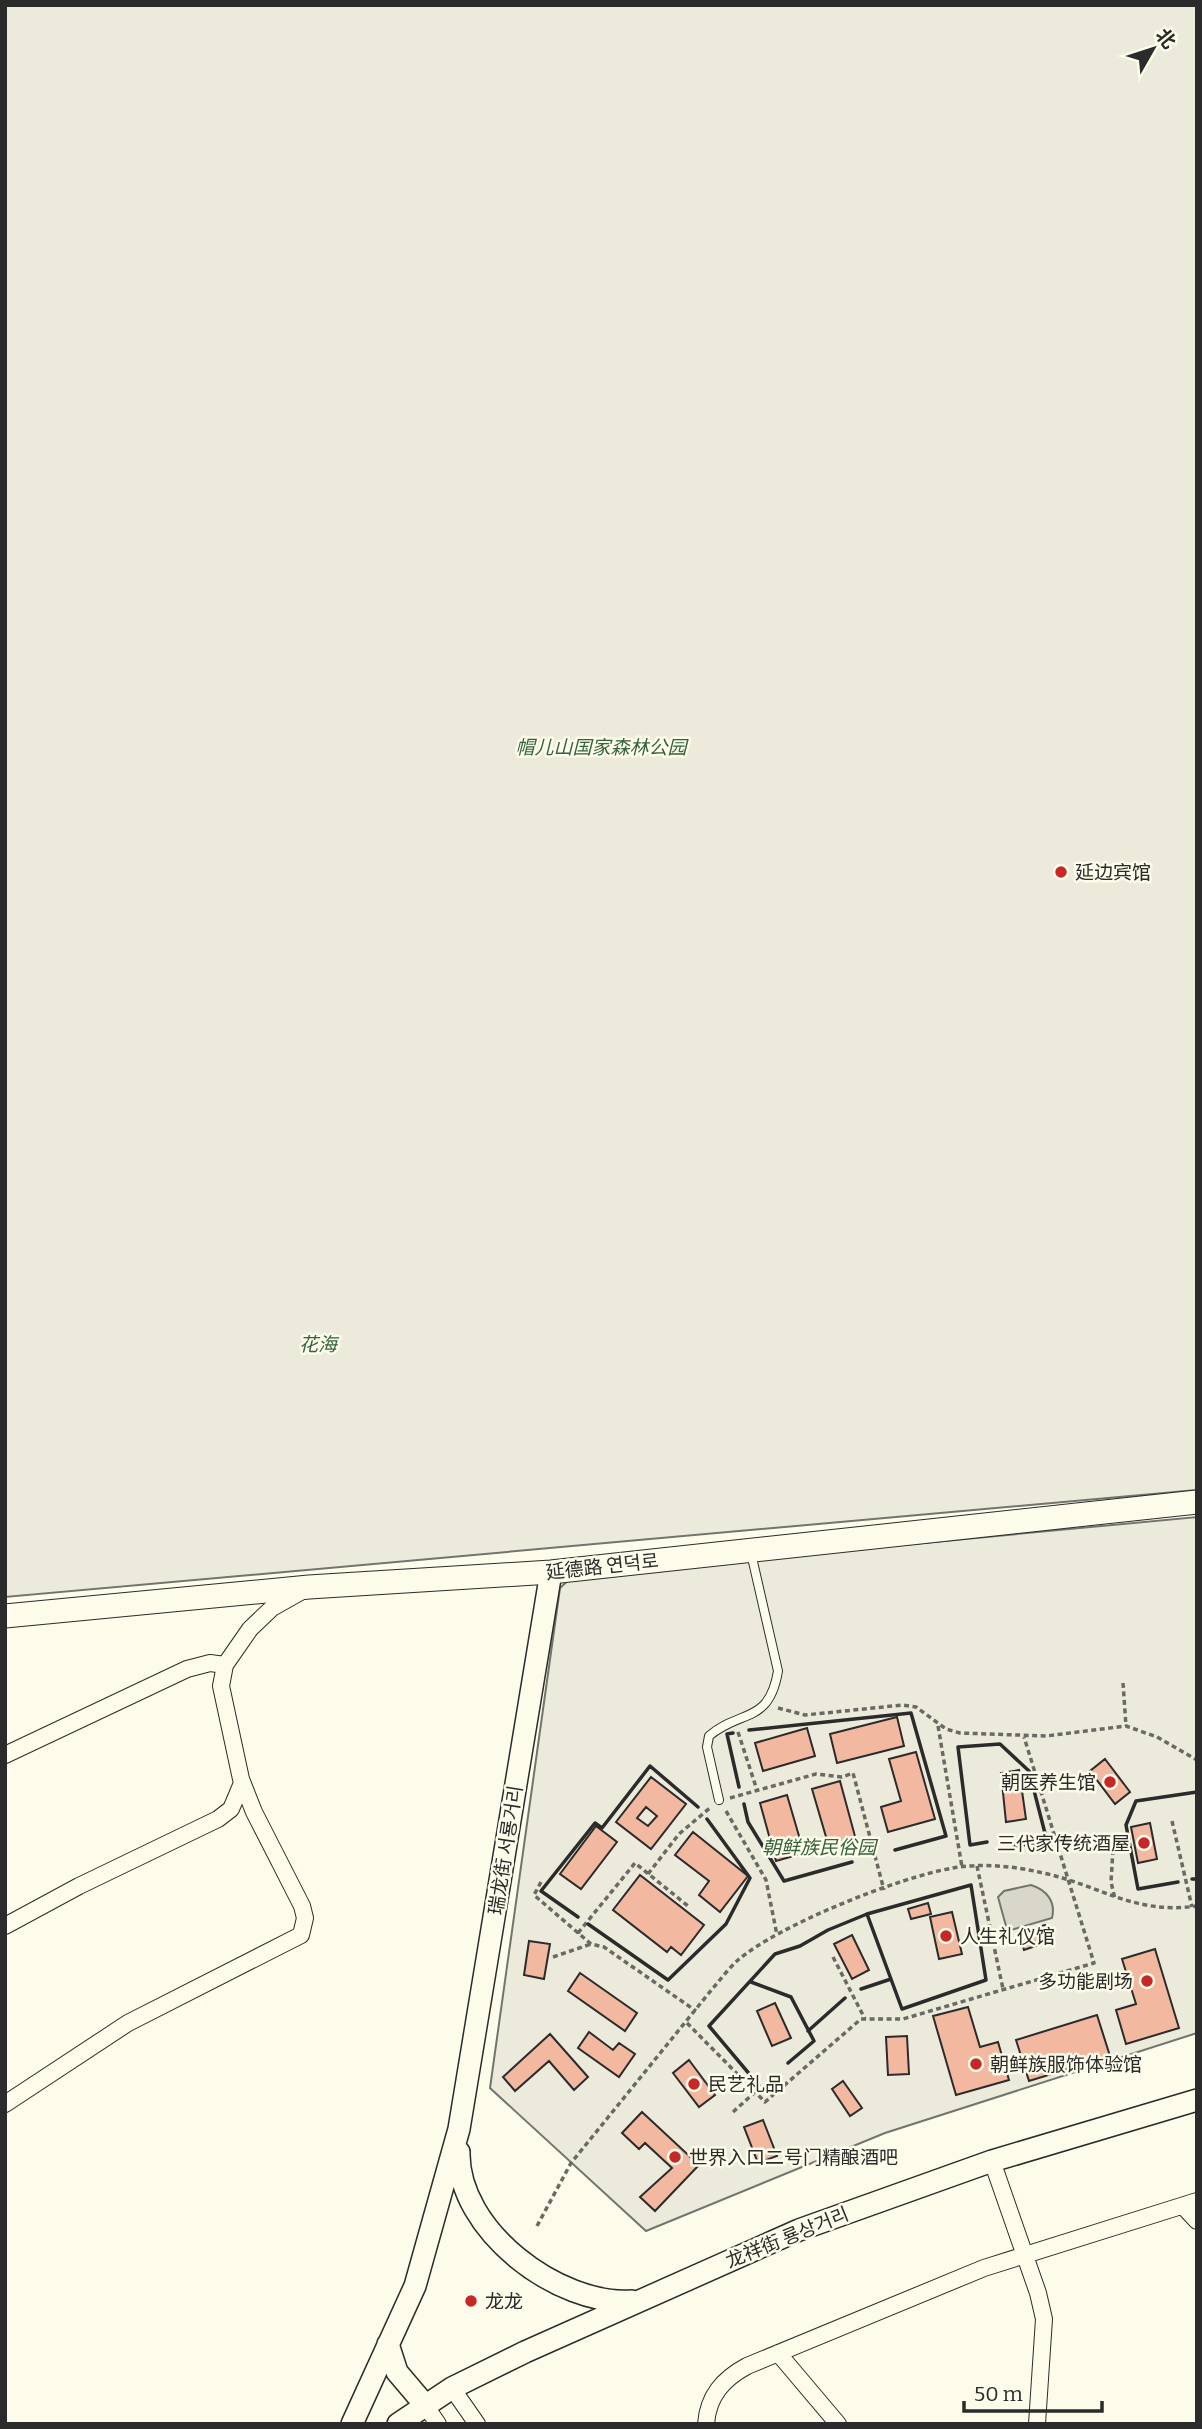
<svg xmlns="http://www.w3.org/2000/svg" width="1202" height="2429" font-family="Bitter,'Noto Sans SC','Noto Sans KR',serif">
<rect width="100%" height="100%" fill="#fdfbea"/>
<path fill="#ecebdb" stroke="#74746e" stroke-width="2" d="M5 5H1197V1490L5 1597Z
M1197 1517V2033L885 2133 646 2231 490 2088 560 1588 573 1576Z"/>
<path fill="#d8d7c9" stroke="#74746e" stroke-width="2" d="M1031 1885C1047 1890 1056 1902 1052 1918L1011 1930 1006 1926 998 1897 1004 1891Z"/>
<path fill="#f2b8a0" stroke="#2b2b2b" stroke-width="2" fill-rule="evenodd" d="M897 1717 904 1746 837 1763 830 1734Z
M807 1728 815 1756 763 1771 755 1743Z
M916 1752 935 1819 888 1832 881 1807 901 1801 889 1759Z
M1105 1759 1130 1792 1115 1804 1090 1771Z
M1019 1770 1026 1819 1006 1822 1001 1773Z
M651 1777 686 1804 651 1849 616 1822ZM646 1807 657 1816 648 1826 637 1818Z
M840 1781 856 1840 829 1847 812 1789Z
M787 1795 804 1853 776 1861 760 1803Z
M1150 1823 1157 1859 1138 1863 1131 1827Z
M596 1826 617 1842 581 1889 560 1874Z
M693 1832 748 1876 720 1912 699 1895 709 1881 675 1855Z
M640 1875 704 1925 681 1955 671 1947 667 1952 613 1910Z
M928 1903 931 1914 911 1919 908 1909Z
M952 1912 962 1954 939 1959 930 1917Z
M1045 1925 1050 1941 1024 1950 1019 1933Z
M852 1935 869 1970 852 1979 834 1944Z
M529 1941 550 1944 544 1979 524 1975Z
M1155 1949 1179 2028 1126 2044 1116 2010 1136 2004 1122 1959Z
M580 1973 637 2013 625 2031 568 1991Z
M775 2003 791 2038 772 2046 757 2011Z
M968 2007 980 2047 998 2042 1009 2080 956 2095 933 2016Z
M1097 2015 1110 2056 1029 2081 1016 2040Z
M589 2032 613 2050 619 2043 635 2054 619 2077 578 2048Z
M550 2034 588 2077 574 2090 549 2061 515 2091 503 2077Z
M907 2036 909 2074 888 2075 886 2037Z
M689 2060 715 2095 699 2107 673 2073Z
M843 2081 862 2108 850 2116 832 2089Z
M642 2112 699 2165 655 2211 640 2197 672 2168 645 2143 639 2149 622 2133Z
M763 2120 777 2156 758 2163 744 2127Z"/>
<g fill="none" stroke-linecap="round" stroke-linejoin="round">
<defs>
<path id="service" d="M719 1800 707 1747 709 1736C740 1709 769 1725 778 1671L751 1553"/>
<path id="minor" d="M5 1755 187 1669 210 1663 225 1665
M5 1926 79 1886 218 1819 231 1809 242 1783
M5 2104 128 2023 301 1935 305 1918 302 1906 254 1812 241 1779 221 1686 225 1665 250 1629 272 1608 304 1590
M992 2161 1038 2293 1044 2319 1037 2424
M1183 2206 1197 2221
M778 2353 838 2424
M452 2388 477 2424
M425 2405 438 2424
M706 2424C708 2396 723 2379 747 2366L984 2268 1197 2201"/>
<path id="tertiary" d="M459 2152C457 2230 558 2306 632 2301
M388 2344 397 2372 425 2405
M352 2424 415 2286 459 2129 551 1572
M398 2424 452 2388 525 2352 799 2230 992 2161 1197 2100"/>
<path id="secondary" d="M5 1616 309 1587 551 1572 1197 1502"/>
</defs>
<use href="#service" stroke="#2b2b2b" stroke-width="10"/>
<use href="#minor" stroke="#2b2b2b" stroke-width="18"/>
<use href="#tertiary" stroke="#2b2b2b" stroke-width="24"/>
<use href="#secondary" stroke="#2b2b2b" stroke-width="25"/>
<path stroke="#6a6964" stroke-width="3.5" stroke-dasharray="5 3.5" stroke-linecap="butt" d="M1123 1683 1126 1726
M778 1708 805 1715 903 1705 916 1707 946 1729 960 1733 1046 1736 1126 1726 1157 1737 1197 1760
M938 1726 962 1867
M738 1732 757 1790
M730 1798 816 1774 842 1777 853 1773 884 1890
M726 1811 766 1880 777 1935
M1172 1821 1192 1907
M1114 1833 1111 1882 1115 1899
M977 1866 1003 1989
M648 1874 679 1834 711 1807
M541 1882 534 1895 591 1944 604 1947 696 2011
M578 1933 635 1863 688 1906
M553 1957 591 1944
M833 1957 865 2019
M687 2023 765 2102 861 2019H903L1094 1963 1024 1737
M733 2112 754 2093
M537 2226 571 2163 713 1988C721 1979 729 1968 738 1960 779 1925 899 1877 953 1868 982 1863 1014 1866 1043 1873 1100 1885 1133 1915 1197 1906"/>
<use href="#service" stroke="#fdfbea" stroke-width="8"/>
<use href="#minor" stroke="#fdfbea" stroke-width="16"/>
<use href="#tertiary" stroke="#fdfbea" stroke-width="21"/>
<use href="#secondary" stroke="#fdfbea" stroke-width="23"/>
<path stroke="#2b2b2b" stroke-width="3.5" d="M749 1730 911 1713 946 1836 895 1850
M733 1733 727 1734 739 1787
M744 1804 748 1822 784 1881 852 1862
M987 1842 970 1845 958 1747 1000 1744 1029 1771 1047 1841 1016 1846 1004 1840
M1192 1879H1197
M1178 1882 1138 1889 1126 1825 1136 1801 1197 1792
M578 1917 541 1891 595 1823 602 1828 650 1766 698 1807
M588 1924 668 1980 726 1924 750 1878 707 1819
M751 1982 791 1997 814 2041 788 2063
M861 1989 891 1979
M808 2031 845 1998
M774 2078 762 2089 709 2026 775 1954 800 1946 828 1930 867 1914 971 1885 986 1980 902 2009 867 1914"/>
</g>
<g fill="#c62828" stroke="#fdfbea" stroke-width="2.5">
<circle cx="1061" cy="872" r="7"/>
<circle cx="1110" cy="1782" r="7"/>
<circle cx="1144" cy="1843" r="7"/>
<circle cx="946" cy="1936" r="7"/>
<circle cx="1147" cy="1981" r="7"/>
<circle cx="976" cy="2064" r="7"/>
<circle cx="694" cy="2084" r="7"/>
<circle cx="675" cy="2157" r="7"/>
<circle cx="471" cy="2301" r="7"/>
</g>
<g text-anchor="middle" stroke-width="5" stroke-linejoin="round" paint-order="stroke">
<g font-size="19" font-style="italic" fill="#34623c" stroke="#fdfbea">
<text x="601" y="754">帽儿山国家森林公园</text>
<text x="318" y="1351">花海</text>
<text x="819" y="1854">朝鲜族民俗园</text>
</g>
<g font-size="19" fill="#2b2b2b" stroke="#fdfbea" text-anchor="start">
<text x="1075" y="879">延边宾馆</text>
<text x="1096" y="1789" text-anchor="end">朝医养生馆</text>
<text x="1130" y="1850" text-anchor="end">三代家传统酒屋</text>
<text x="960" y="1943">人生礼仪馆</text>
<text x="1133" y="1988" text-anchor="end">多功能剧场</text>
<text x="990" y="2071">朝鲜族服饰体验馆</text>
<text x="708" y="2091">民艺礼品</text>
<text x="689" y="2164">世界入口二号门精酿酒吧</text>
<text x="485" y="2308">龙龙</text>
</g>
<g font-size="19" fill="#2b2b2b" stroke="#fdfbea">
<text transform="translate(602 1566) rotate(-6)" y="7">延德路 연덕로</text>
<text transform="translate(505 1850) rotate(-81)" y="7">瑞龙街 서룡거리</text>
<text transform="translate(787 2237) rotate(-22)" y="7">龙祥街 룡상거리</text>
</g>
</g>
<rect width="1202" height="2429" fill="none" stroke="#2b2b2b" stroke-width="14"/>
<g transform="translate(1153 49) rotate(51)" stroke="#fdfbea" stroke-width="5" paint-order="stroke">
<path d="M0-5L12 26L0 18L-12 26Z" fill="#2b2b2b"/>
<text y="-10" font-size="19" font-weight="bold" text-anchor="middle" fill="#2b2b2b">北</text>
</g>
<path d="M964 2401v10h138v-10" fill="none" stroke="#2b2b2b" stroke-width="3.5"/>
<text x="974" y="2401" font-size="21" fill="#2b2b2b" stroke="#fdfbea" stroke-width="5" paint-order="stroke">50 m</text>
</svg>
